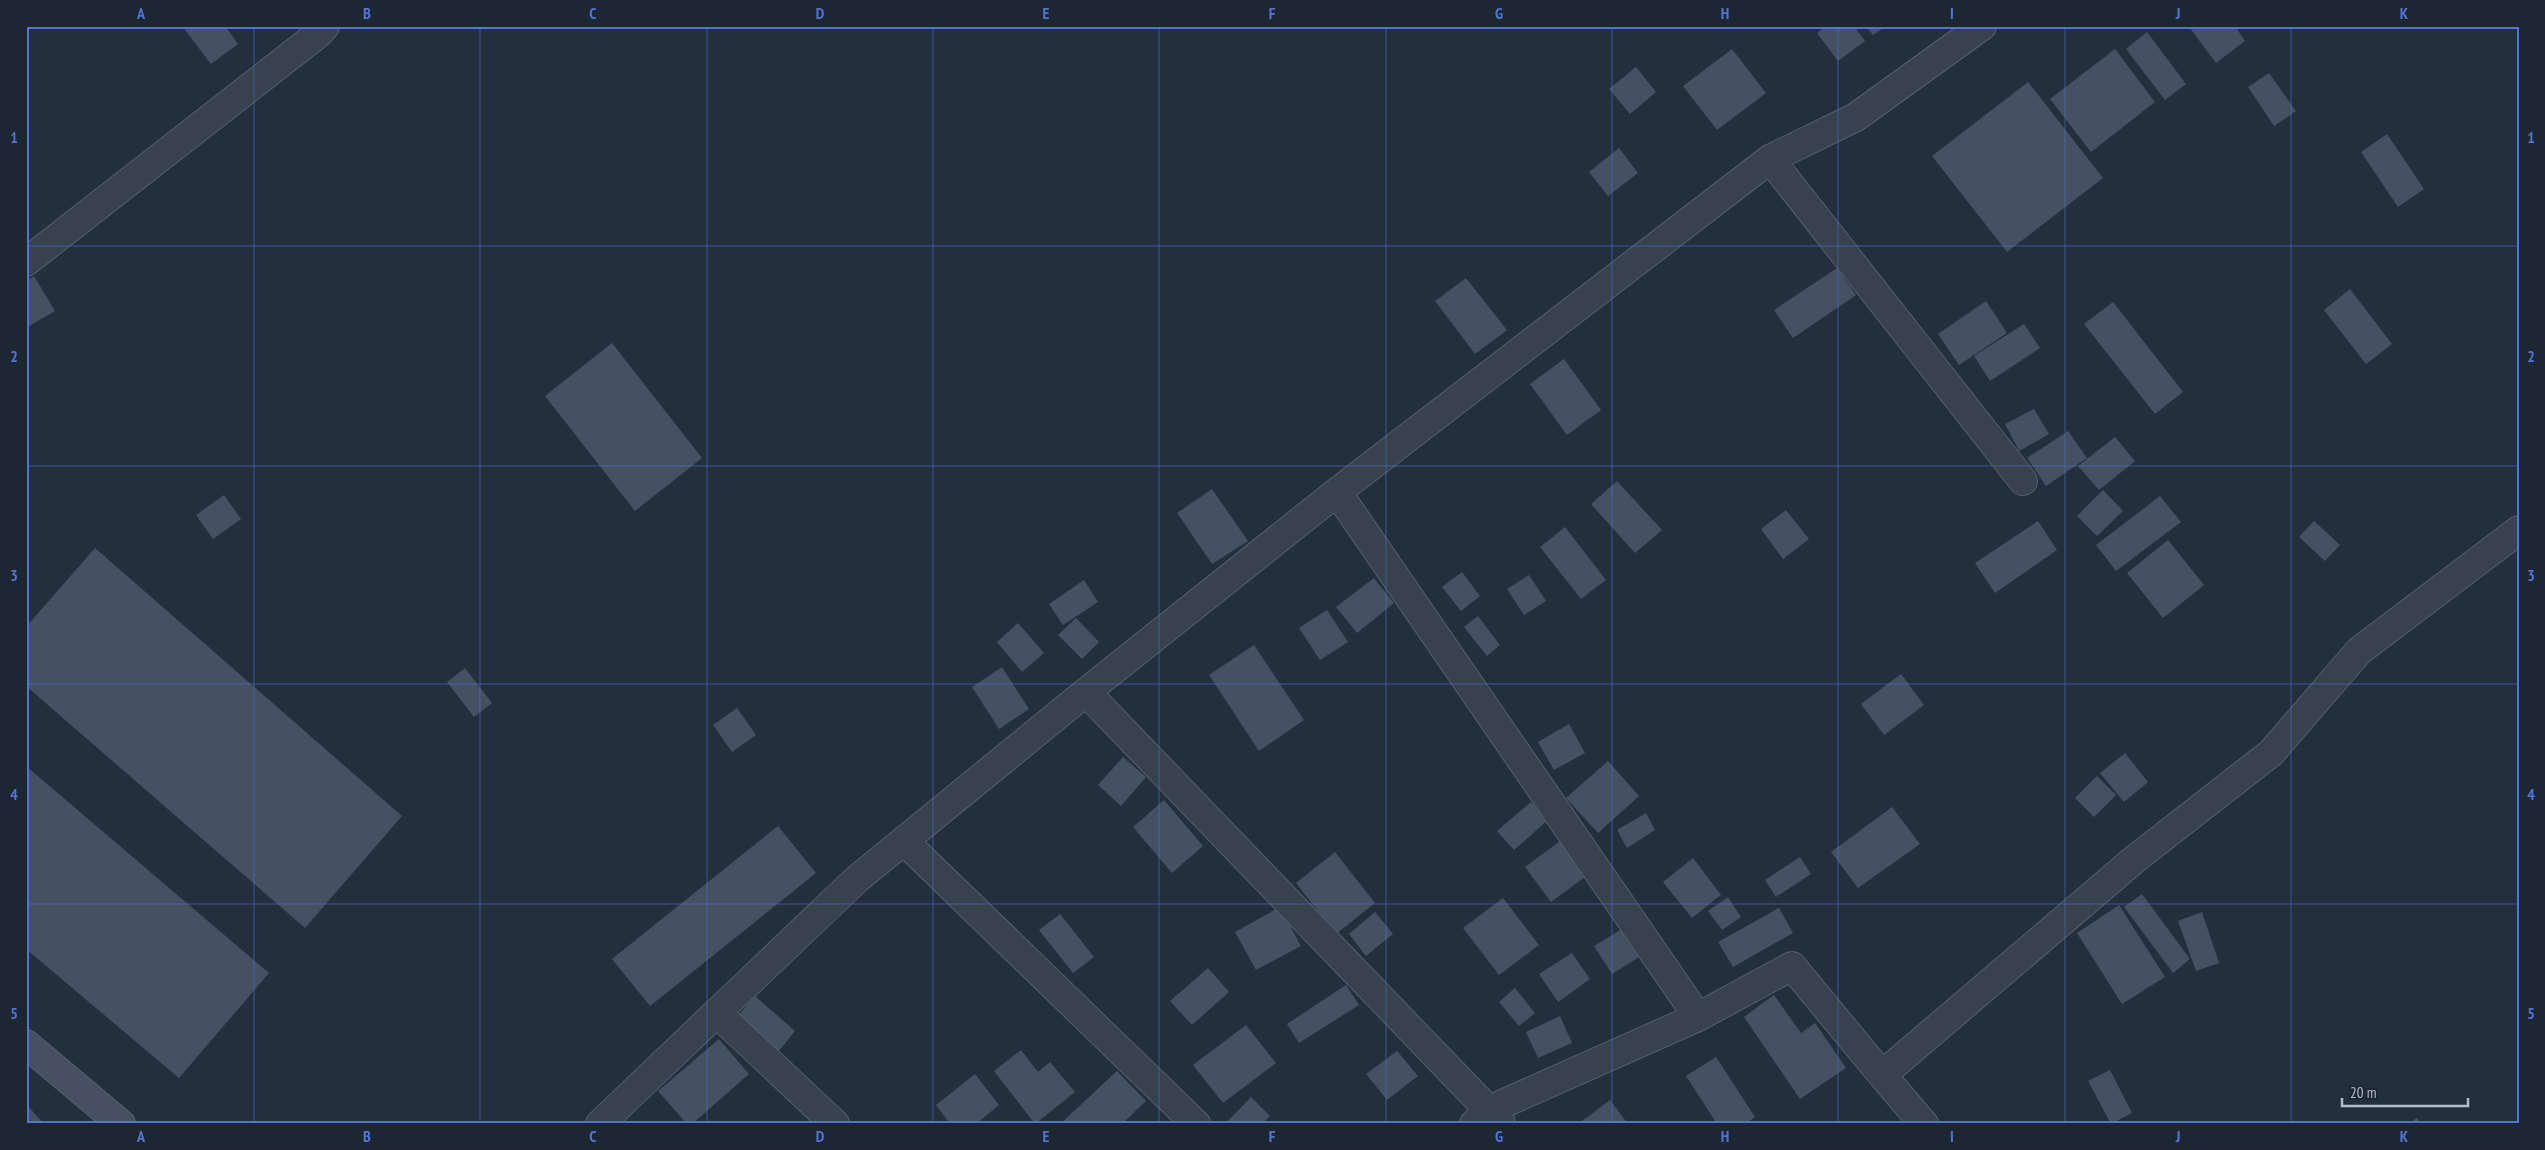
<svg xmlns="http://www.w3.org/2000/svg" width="2545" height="1150" font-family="'PT Sans Narrow',sans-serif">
<rect width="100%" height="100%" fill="#242f3e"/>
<path fill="#455162" d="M182 26H225L238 44 211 64Z
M1826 26H1854L1865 41 1838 61 1817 33Z
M1866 26H1886L1873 35Z
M2192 26H2235L2245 41 2216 63 2190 28Z
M2147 32 2186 84 2165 100 2126 49Z
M1732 49 1766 93 1717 130 1683 86Z
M2115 49 2155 102 2091 152 2050 99Z
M1636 67 1656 92 1630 114 1609 89Z
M2269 73 2296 111 2274 126 2248 87Z
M2028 82 2103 178 2007 252 1932 156Z
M2387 134 2424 189 2398 207 2361 152Z
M1619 148 1638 173 1608 196 1589 172Z
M1837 268 1856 295 1793 338 1774 310Z
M34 276 55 311 26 328V281Z
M1466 278 1507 330 1475 354 1435 301Z
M2350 289 2392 344 2366 364 2324 310Z
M1986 301 2007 333 1959 365 1938 334Z
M2113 302 2183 392 2155 414 2084 324Z
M2024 324 2040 348 1990 381 1974 356Z
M612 343 702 458 635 511 545 396Z
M1564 359 1601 410 1567 435 1530 384Z
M2034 409 2049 434 2019 451 2005 424Z
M2068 431 2087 458 2046 486 2027 458Z
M2115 437 2135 461 2099 490 2078 466Z
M1617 481 1662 530 1635 553 1591 504Z
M1212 489 1248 541 1212 564 1177 513Z
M2103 490 2123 511 2097 536 2077 516Z
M224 495 241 519 213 539 196 515Z
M2160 496 2181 522 2116 571 2096 545Z
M1786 510 1809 539 1783 559 1761 529Z
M2038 521 2057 550 1995 593 1975 563Z
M2314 521 2340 545 2325 561 2299 537Z
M1565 527 1606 580 1581 599 1540 547Z
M2168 540 2204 585 2163 618 2127 573Z
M95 548 402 816 305 928 26 686V627Z
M1462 572 1480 596 1461 611 1442 587Z
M1529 575 1546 601 1524 615 1507 589Z
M1374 578 1394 603 1357 633 1336 607Z
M1084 580 1098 602 1063 625 1049 604Z
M1327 610 1348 642 1320 660 1299 628Z
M1478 616 1500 645 1487 656 1464 627Z
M1076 618 1099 642 1082 659 1058 635Z
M1018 623 1044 653 1022 672 997 642Z
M1254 645 1304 720 1259 751 1209 675Z
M1002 667 1029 709 999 729 972 687Z
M465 668 492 703 474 717 447 682Z
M1901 674 1924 705 1884 735 1861 704Z
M737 708 756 735 732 752 713 725Z
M1569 724 1585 753 1554 770 1538 742Z
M2125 753 2148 782 2124 802 2100 773Z
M1123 757 1146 777 1121 806 1098 785Z
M1608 761 1639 796 1598 833 1566 798Z
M26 766 269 973 179 1078 26 949Z
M2097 776 2116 795 2094 817 2075 798Z
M1164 800 1203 846 1172 873 1133 827Z
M1531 802 1547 821 1514 850 1497 831Z
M1892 807 1920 844 1858 888 1831 852Z
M1646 813 1655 830 1627 848 1617 830Z
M778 826 816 873 650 1006 612 959Z
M1567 836 1593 871 1551 902 1525 867Z
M1335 852 1375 903 1336 934 1296 883Z
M1800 857 1811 874 1776 897 1765 880Z
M1693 858 1721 895 1692 918 1663 882Z
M2142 894 2190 959 2173 973 2124 907Z
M1728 897 1741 917 1722 930 1708 911Z
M1503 898 1539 945 1499 975 1463 928Z
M2119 905 2165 977 2122 1004 2077 933Z
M1280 907 1301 946 1256 970 1235 932Z
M1779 908 1793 933 1733 967 1718 942Z
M1375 912 1393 934 1366 956 1349 934Z
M2202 912 2219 963 2196 971 2178 921Z
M1060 914 1094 957 1073 973 1039 930Z
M1622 929 1639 957 1612 974 1594 946Z
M1572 953 1590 979 1558 1002 1539 974Z
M1208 968 1229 992 1192 1025 1170 1001Z
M1346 985 1359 1005 1299 1043 1287 1024Z
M1515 988 1535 1013 1519 1026 1499 1002Z
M1774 995 1801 1033 1815 1023 1846 1068 1800 1099 1744 1017Z
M755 996 795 1031 778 1052 737 1017Z
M1560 1016 1572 1043 1538 1058 1526 1032Z
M1246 1025 1276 1063 1223 1103 1193 1065Z
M719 1039 749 1074 692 1124H687L658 1091Z
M1021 1050 1038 1072 1050 1062 1075 1092 1035 1124 994 1071Z
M1397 1051 1418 1076 1387 1100 1366 1074Z
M1716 1057 1755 1117 1745 1124H1717L1686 1076Z
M2110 1070 2132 1113 2111 1124 2088 1081Z
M1117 1071 1146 1101 1122 1124H1060Z
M975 1074 999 1105 976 1124H950L936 1105Z
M1251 1097 1270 1116 1262 1124H1225Z
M1610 1100 1628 1124H1578Z
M26 1104 44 1124H26Z
M2417 1118 2421 1124H2408Z"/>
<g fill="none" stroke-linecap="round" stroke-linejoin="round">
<defs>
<path id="street" d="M1770 159 2023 481
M26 262 318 34 325 26
M1337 492 1698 1017 1489 1110 1474 1124
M1086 692 1501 1123
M904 841 1196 1124
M717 1013 835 1124
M1698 1017 1792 966 1882 1075 1924 1124
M1882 1075 2135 859 2271 753 2359 651 2519 530
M600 1124 857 879 1086 692 1337 492 1770 159 1856 117 1982 26"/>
<path id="secondary" d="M26 1044 121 1124"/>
</defs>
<use href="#street" stroke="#565f6c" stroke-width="30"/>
<use href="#secondary" stroke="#565f6c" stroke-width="30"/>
<use href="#street" stroke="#38414e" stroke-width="28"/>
<use href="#secondary" stroke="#465061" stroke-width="28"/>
</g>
<path fill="none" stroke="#5274d3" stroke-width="1" stroke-opacity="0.55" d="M254 26V1124M480 26V1124M707 26V1124M933 26V1124M1159 26V1124M1386 26V1124M1612 26V1124M1838 26V1124M2065 26V1124M2291 26V1124M26 246H2519M26 466H2519M26 684H2519M26 904H2519"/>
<rect width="2545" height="1150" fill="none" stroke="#1d2633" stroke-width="55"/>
<path d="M2342 1098v8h126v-8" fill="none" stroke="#b4bcc9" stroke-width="2.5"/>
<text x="2350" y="1098" font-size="15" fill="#b4bcc9" stroke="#1d2633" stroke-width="4" paint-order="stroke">20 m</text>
<rect x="28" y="28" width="2490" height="1094" fill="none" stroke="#5274d3" stroke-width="2"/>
<g font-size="16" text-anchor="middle" font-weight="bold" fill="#5274d3">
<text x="141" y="19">A</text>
<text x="367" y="19">B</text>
<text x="593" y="19">C</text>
<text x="820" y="19">D</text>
<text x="1046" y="19">E</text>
<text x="1272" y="19">F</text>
<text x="1499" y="19">G</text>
<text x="1725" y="19">H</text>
<text x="1952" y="19">I</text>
<text x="2178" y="19">J</text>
<text x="2404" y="19">K</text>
<text x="14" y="143">1</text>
<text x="2531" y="143">1</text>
<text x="14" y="362">2</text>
<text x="2531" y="362">2</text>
<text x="14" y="581">3</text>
<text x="2531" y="581">3</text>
<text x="14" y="800">4</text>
<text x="2531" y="800">4</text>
<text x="14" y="1019">5</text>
<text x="2531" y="1019">5</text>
<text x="141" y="1142">A</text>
<text x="367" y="1142">B</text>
<text x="593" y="1142">C</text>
<text x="820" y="1142">D</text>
<text x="1046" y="1142">E</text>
<text x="1272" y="1142">F</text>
<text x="1499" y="1142">G</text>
<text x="1725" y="1142">H</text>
<text x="1952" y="1142">I</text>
<text x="2178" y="1142">J</text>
<text x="2404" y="1142">K</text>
</g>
</svg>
